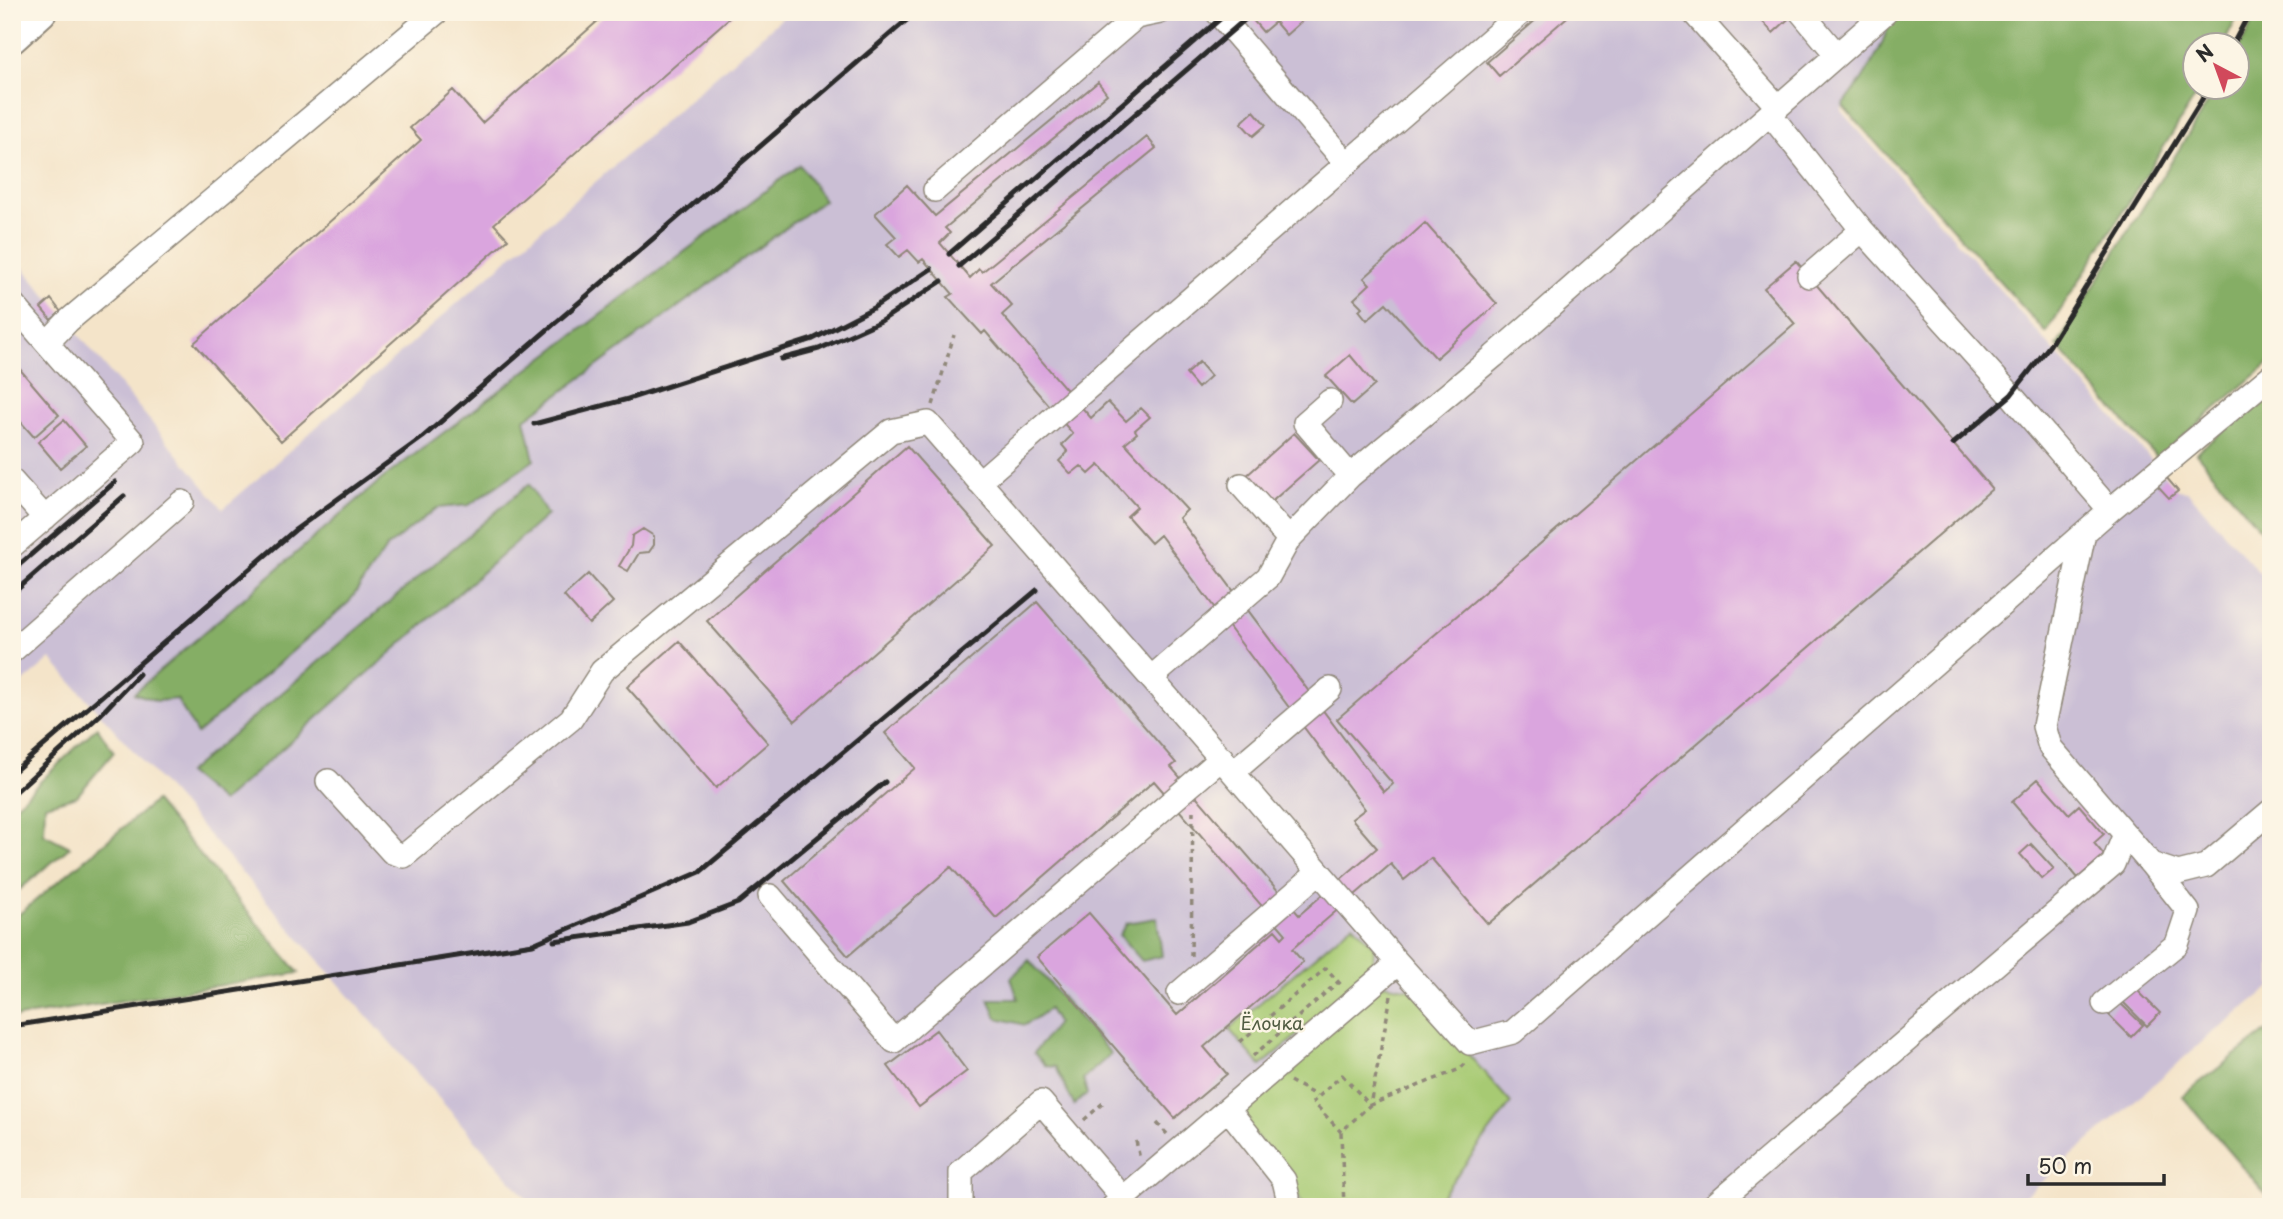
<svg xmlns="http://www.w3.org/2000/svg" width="2283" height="1219" font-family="'Playpen Sans',sans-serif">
<rect width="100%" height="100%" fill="#fcf5e5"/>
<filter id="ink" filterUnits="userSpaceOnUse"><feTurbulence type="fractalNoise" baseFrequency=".0143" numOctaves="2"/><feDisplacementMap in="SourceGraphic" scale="14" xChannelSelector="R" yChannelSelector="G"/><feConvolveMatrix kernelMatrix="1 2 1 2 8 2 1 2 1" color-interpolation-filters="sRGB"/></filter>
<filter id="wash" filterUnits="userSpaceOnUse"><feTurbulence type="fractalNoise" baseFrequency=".00686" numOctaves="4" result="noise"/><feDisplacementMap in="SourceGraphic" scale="28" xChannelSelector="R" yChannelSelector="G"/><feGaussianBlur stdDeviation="1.57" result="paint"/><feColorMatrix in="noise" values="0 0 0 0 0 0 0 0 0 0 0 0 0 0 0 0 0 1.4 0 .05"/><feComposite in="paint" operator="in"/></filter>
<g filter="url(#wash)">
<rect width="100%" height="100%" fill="#f4e4c9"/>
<path fill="#cbbfd5" d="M789 12H1879L1888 22 1884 41 1862 82 1843 106 1841 111 2178 490 2187 491 2271 586V987L2210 1035 2013 1207H534L208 834 51 659 12 692V254L223 509Z"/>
<path fill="#a7ca73" stroke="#697a4f" stroke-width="2" d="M1353 924 1374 946 1373 971 1261 1066 1229 1029Z
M1383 984 1411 989 1511 1103 1433 1207H1303L1294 1186 1236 1110Z"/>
<path fill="#85ae65" stroke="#586c48" stroke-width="2" d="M1900 12H2240L2223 45 2196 46V88H2201L2046 333 1843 106C1857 88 1868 71 1879 50 1888 33 1884 26 1900 12Z
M2258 12H2271V362L2157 458 2057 346 2217 88H2238V50Z
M800 165 824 200 525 419 534 460 469 505 437 508 387 547 349 602 197 734 177 699 157 701 134 693 382 479Z
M2271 391V542L2196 453Z
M529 484 547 515 222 802 187 773Z
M97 727 114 752 77 796 45 805 44 834 70 847 12 896V809Z
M155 801 299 973 12 1018V920Z
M1157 918 1162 956 1142 961 1119 935 1127 923Z
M1029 960 1111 1054 1083 1079 1087 1094 1074 1105 1056 1067 1046 1066 1034 1053 1057 1023 1049 1009 1025 1025 997 1018 989 999H1018L1011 978Z
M2271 1028V1200L2182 1096Z"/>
<g id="blocks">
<path fill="#daa5de" d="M608 12H736L494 224 508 239 281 441 194 343 421 140 410 128 453 90 482 123Z
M1246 12H1312L1286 35 1275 22 1263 32Z
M1545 12H1573L1499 76 1487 62Z
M1754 12H1796L1773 33Z
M1098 82 1107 94 945 228 950 233 940 243 970 278 979 269 982 272 1147 137 1156 148 991 283 1012 306 1002 315 1091 418 1108 402 1126 421 1141 408 1150 417 1135 430 1137 433 1125 443 1187 510 1179 518 1384 792 1393 784 1337 719 1795 324 1764 288 1796 261 1992 489 1488 924 1431 858 1404 880 1391 864 1292 949 1303 962 1204 1047 1227 1074 1175 1118 1037 957 1089 913 1177 1015 1275 930 1282 938 1286 934 1154 781 996 918 951 867 848 956 784 881 915 768 885 733 1037 602 1176 763 1171 767 1299 915 1377 848 1352 819 1365 809 1160 535 1151 543 1127 516 1137 507 1099 465 1089 474 1081 466 1071 474 1059 461 1068 452 1062 445 1073 434 985 331 982 334 948 297 953 294 923 259 919 262 908 250 899 257 887 244 896 237 875 214 907 185 935 216Z
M1254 111 1266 125 1253 136 1241 123Z
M1425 223 1497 304 1436 358 1386 303 1367 320 1359 310 1362 307 1354 299 1370 284 1364 278Z
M51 299 61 312 51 320 41 308Z
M1350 355 1375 385 1352 405 1326 376Z
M12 360 59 415 34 437 12 412Z
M1199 362 1211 376 1198 388 1186 374Z
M64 420 86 446 60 468 38 442Z
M1294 433 1319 460 1269 504 1245 477Z
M907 446 995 546 795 721 707 621Z
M2166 477 2178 491 2169 498 2157 485Z
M643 529 654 536V545L649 552 639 553 628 571 619 566 631 546 632 536Z
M588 574 613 602 589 624 564 596Z
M679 641 768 743 716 788 627 687Z
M2038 779 2069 814 2079 805 2104 834 2094 843 2104 855 2078 878 2012 802Z
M2031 844 2054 869 2042 879 2020 854Z
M2133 986 2160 1013 2147 1026 2120 999Z
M2119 1002 2143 1025 2131 1037 2108 1014Z
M936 1030 967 1071 919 1107 888 1066Z"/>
</g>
</g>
<g filter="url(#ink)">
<use href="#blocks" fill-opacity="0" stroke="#90887a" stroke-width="2"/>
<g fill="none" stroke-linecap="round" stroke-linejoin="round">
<defs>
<path id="minor" d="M1217 12 1347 164
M1693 12 1778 107
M1801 12 1837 55
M1770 114 1862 230 2011 395 2110 510
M935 190 1136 17 1160 12
M1809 276 1862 230
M12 303 133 442 12 546
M47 343 68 321 437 12
M1330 401 1305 423 1350 476
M12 481 45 518
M979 482 1522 12
M1241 485 1289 539
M2084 533 2044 726 2050 747 2151 864 2178 873 2206 866 2271 811
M12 651 182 502
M1233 772 1330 689
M328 781 392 852 404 856 571 719 602 671 891 431 928 423 1151 678
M770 896 894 1041 1222 758
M1398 963 1470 1043 1513 1032 2110 510 2271 376
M1179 993 1319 872
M2104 1003 2177 944 2188 911 2151 864
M1228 1109 1284 1180 1288 1197 1285 1207
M961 1207V1172L1041 1102 1123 1198
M1113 1207 1398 963 1151 678 1268 577 1289 539 1350 476 1494 356 1886 12
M1712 1207 2113 864 2125 834"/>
<path id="major" d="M12 39 42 12"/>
</defs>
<use href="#minor" stroke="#90887a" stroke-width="26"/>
<use href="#major" stroke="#90887a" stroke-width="32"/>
<path stroke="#90887a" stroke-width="3.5" stroke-dasharray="5 5" stroke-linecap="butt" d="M933 405 954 335
M1191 956 1193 810
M1391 996 1370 1105 1460 1069 1468 1061
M1240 1042 1326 968 1342 986
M1253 1056 1338 982
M1342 1075 1370 1105 1341 1132 1313 1102Z
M1290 1081 1317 1096
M1084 1120 1103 1103
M1157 1123 1167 1134
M1341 1132 1344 1207
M1136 1141 1140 1159"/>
<use href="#minor" stroke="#fff" stroke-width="23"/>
<use href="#major" stroke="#fff" stroke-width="28"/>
<path stroke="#2b2b2b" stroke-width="5" d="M2232 46 2250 12
M949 254 1228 12
M959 266 1249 16
M781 359 819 349 881 321 942 281
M534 424 628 399 813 339 873 308 931 269
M1953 444 2011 395 2050 345 2209 88
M12 571 115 482
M12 594 124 496
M12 773 295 530 423 437 916 12
M12 795 100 715 139 674
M554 941 688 922 738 903 885 782
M12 1026 533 944 700 872 1037 590"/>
</g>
</g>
<g text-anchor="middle" stroke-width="5" stroke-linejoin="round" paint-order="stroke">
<g font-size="18" fill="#505b41" stroke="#fcf5e5">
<text x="1272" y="1030">Ёлочка</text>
</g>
</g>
<rect width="2283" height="1219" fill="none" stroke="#fcf5e5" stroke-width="42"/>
<g transform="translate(2216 66) rotate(319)"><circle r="33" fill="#fcf5e5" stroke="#a8a49b" stroke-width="2"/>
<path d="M0-5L12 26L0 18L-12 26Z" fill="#d1495b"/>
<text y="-10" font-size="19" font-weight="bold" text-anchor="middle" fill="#2b2b2b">N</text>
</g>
<path d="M2028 1174v10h136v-10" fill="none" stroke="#2b2b2b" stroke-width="3.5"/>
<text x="2038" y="1174" font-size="21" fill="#2b2b2b" stroke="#fcf5e5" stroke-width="5" paint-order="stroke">50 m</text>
</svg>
